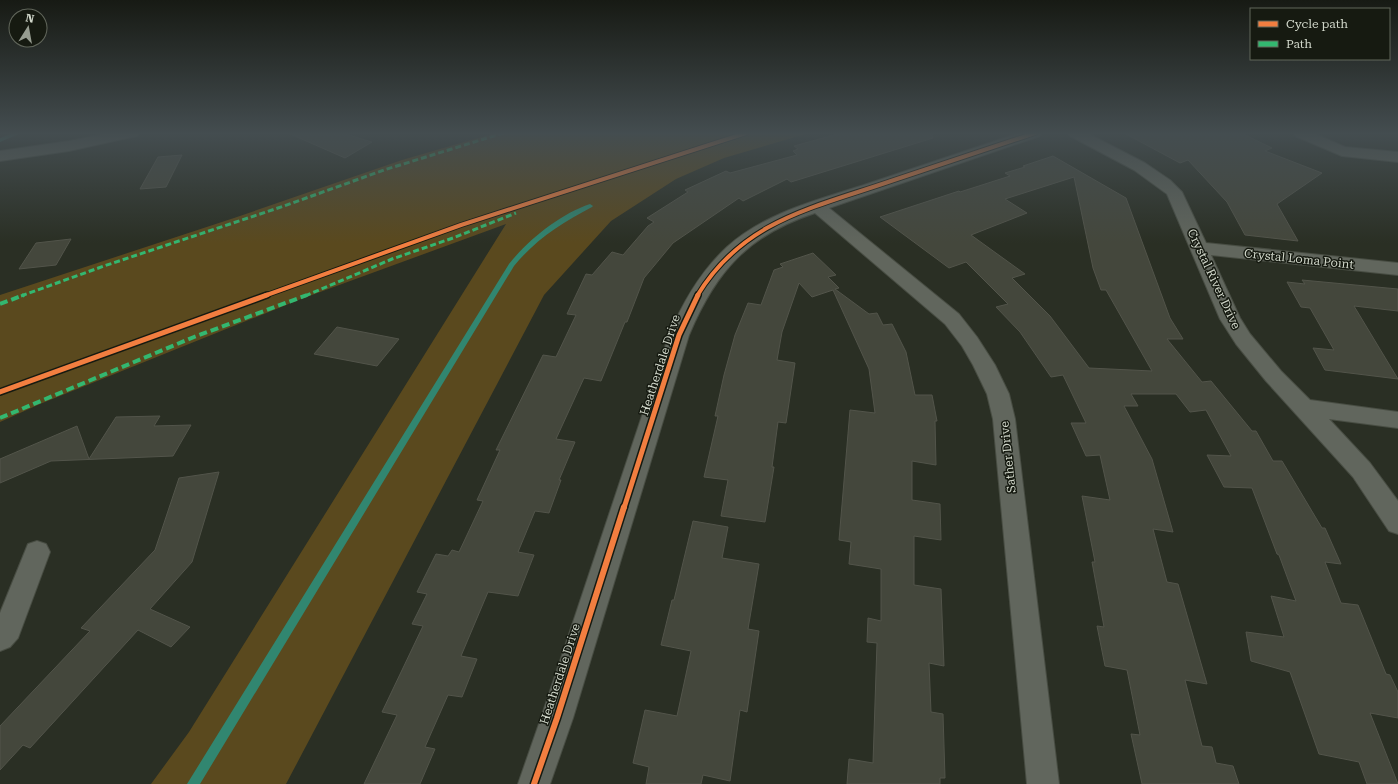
<svg xmlns="http://www.w3.org/2000/svg" width="1398" height="784" font-family="'Roboto Serif',serif">
<rect width="100%" height="100%" fill="#2a2f24"/>
<path fill="#5a491e" d="M495 133H809L724 158 676 179 611 221 544 295 286 784H151L189 732 506 224 301 299 40 404 0 422V295L234 218 402 160Z"/>
<g fill="none" stroke-linecap="round" stroke-linejoin="round">
<path fill="#318670" fill-rule="evenodd" d="M13 133H21L0 142V138Z
M590 204 593 206 592 207C562 223 536 239 514 266L200 784H187L509 264C528 240 560 214 590 204Z"/>
</g>
<path fill="#44473c" stroke="#52544a" fill-rule="evenodd" d="M288 133H342L372 142 345 158Z
M841 133H932L933 138 791 182 787 179 743 201 739 198 673 243 644 278 627 322H625L601 381 584 378 556 439 575 442 559 480H561L549 513 535 511 518 552 534 555 518 596 488 592 461 656 477 659 462 697 448 695 425 747 435 749 420 784H364L397 715 382 712 423 626 412 624 427 594 417 592 436 554 448 556 452 550 459 552 483 501 477 500 500 450H496L543 355 556 357 576 315 567 314 586 274 592 275 612 252 623 255 648 226 654 222 647 218 688 192 685 190 726 171 730 173 797 155 793 151 798 149 794 146Z
M1124 133H1241L1272 148 1265 151 1322 173 1277 204 1298 241 1245 235 1227 202 1188 160 1180 163Z
M182 155 166 187 140 189 158 157Z
M1053 156 1126 198 1170 318 1183 339H1167L1202 382 1211 381 1252 431H1256L1273 461H1282L1322 528H1325L1341 564 1325 562 1341 603 1358 605 1386 674 1390 675 1398 692V718L1370 713 1398 784H1367L1359 762 1319 754 1290 672 1251 661 1246 632 1284 637 1271 596 1296 601 1279 555 1277 554 1252 488 1224 487 1207 455 1231 456 1206 410 1190 412 1176 394H1131L1138 406H1124L1152 459 1173 532 1153 529 1167 582 1178 584 1207 684 1185 680 1202 746 1212 747 1216 763 1233 766 1239 784H1142L1131 734 1140 735 1127 670 1105 666 1097 626 1104 627 1092 562H1095L1082 496 1110 500 1100 455 1086 456 1071 423H1086L1063 375 1051 377 1020 332 996 307 1008 304 966 262 949 268 880 217 959 191 960 192 1010 176 1005 173 1025 167 1023 166ZM1074 177 1093 268 1101 290H1106L1152 371 1089 368 1050 316 1012 278 1025 274 971 235 1027 213 1005 199Z
M71 239 56 265 19 269 36 243Z
M813 253 836 275 828 277 839 288 835 289 869 314 877 313 883 325 892 324 906 352 915 395H932L937 421H935L936 465 912 461V500L940 504 941 540 914 536V585L941 589 944 666 929 663 931 712 943 714 945 778H940V784H847L849 759 873 763 877 643 867 642 868 618 881 621V569L849 564 851 542 839 540 850 410 875 413 869 369 833 290 812 297 799 283 782 332 777 360 795 363 786 423 778 422 772 467H774L765 522 721 516 728 480 704 477 718 416H715L724 375 735 335 748 303 761 305 774 270 783 267 780 264Z
M1302 280 1398 289V311L1354 306 1398 379 1325 370 1313 348 1334 350 1310 308 1301 307 1287 282 1305 284Z
M337 327 399 339 377 366 314 354Z
M160 416 154 426 191 425 173 456 51 461 0 483V459L77 426 89 459 116 417Z
M219 472 192 562 150 609 190 627 171 647 138 630 30 748 23 745 0 770V726L90 631 81 628 155 550 179 478Z
M693 521 728 527 722 558 759 564 748 629 759 631 747 712 740 710 730 781 703 775 701 784H646L649 767 633 763 645 710 677 716 691 651 661 645 672 600H674Z"/>
<g fill="none" stroke-linecap="round" stroke-linejoin="round">
<defs>
<path id="minor" d="M109 133H139L137 136 132 137 69 151 0 161V151L69 141Z
M1019 133H1042L1040 136 829 208 959 314 977 337 995 365 1009 394 1015 419 1059 784H1027L993 419 987 394 973 365 962 346 945 324 815 213C748 235 716 271 689 335L573 718 550 784H518L541 718 669 335C683 302 700 272 727 247 766 212 818 200 867 184 918 167 969 150 1019 133Z
M1068 133H1087L1145 163 1170 180 1182 192 1206 243 1398 263V275L1211 255 1240 318 1250 334 1281 371 1310 400 1398 412V428L1329 419 1370 463 1398 501V534L1389 531 1353 477 1266 381 1236 344 1220 319 1167 194 1134 170 1070 136Z
M1293 133H1313L1345 147 1398 152V162L1342 156 1295 136Z
M37 541 46 544 50 552 18 638 10 647 0 651V613L28 544Z"/>
</defs>
<use href="#minor" stroke="#484d43" stroke-width="2"/>
<use href="#minor" fill="#61665d" fill-rule="evenodd"/>
<path stroke="#33b770" stroke-width="3" stroke-dasharray="6 3" stroke-linecap="butt" d="M21 296 104 266 284 206 384 170 503 133
M305 296 392 259 453 238 516 213"/>
<path stroke="#33b770" stroke-width="4" stroke-dasharray="8 4" stroke-linecap="butt" d="M0 304 24 295
M0 418 194 337 307 295"/>
<defs>
<path id="cycleway-far2" d="M264 296 461 225 746 133
M697 296C743 220 813 208 891 181 939 165 987 149 1035 133"/>
<path id="cycleway-far1" d="M0 392 267 295
M624 508 679 335 698 295"/>
<path id="cycleway" d="M534 784 557 718 624 507"/>
</defs>
<use href="#cycleway-far2" stroke="#161a11" stroke-width="6"/>
<use href="#cycleway-far1" stroke="#161a11" stroke-width="8"/>
<use href="#cycleway" stroke="#161a11" stroke-width="9"/>
<use href="#cycleway-far2" stroke="#f27e40" stroke-width="4"/>
<use href="#cycleway-far1" stroke="#f27e40" stroke-width="5"/>
<use href="#cycleway" stroke="#f27e40" stroke-width="6"/>
</g>
<linearGradient id="sky" x2="0" y2="1"><stop stop-color="#171a14"/><stop offset="0.55" stop-color="#444d50"/><stop offset="1" stop-color="#444d50" stop-opacity="0"/></linearGradient>
<rect width="1398" height="243" fill="url(#sky)"/>
<g text-anchor="middle" stroke-width="3" stroke-linejoin="round" paint-order="stroke">
<g font-size="12" fill="#d2d8cb" stroke="#161a11">
<text transform="translate(1299 259) rotate(6)" y="4">Crystal Loma Point</text>
<text transform="translate(1214 279) rotate(65)" y="4">Crystal River Drive</text>
<text transform="translate(660 365) rotate(-72)" y="4">Heatherdale Drive</text>
<text transform="translate(1008 457) rotate(-96)" y="4">Sather Drive</text>
<text transform="translate(560 674) rotate(-72)" y="4">Heatherdale Drive</text>
</g>
</g>
<rect x="1250" y="8" width="140" height="52" fill="#161a11" stroke="#61665b"/>
<rect x="1258" y="21" width="20" height="6" fill="#f27e40" stroke="#61665b"/>
<text x="1286" y="28" font-size="12" fill="#d2d8cb">Cycle path</text>
<rect x="1258" y="41" width="20" height="6" fill="#33b770" stroke="#61665b"/>
<text x="1286" y="48" font-size="12" fill="#d2d8cb">Path</text>
<g transform="translate(28 28) rotate(11)"><circle r="19" fill="#161a11" stroke="#61665b"/>
<path d="M0-3L7 15L0 10L-7 15Z" fill="#979d91"/>
<text y="-6" font-size="11" font-weight="bold" text-anchor="middle" fill="#d2d8cb">N</text>
</g>
</svg>
